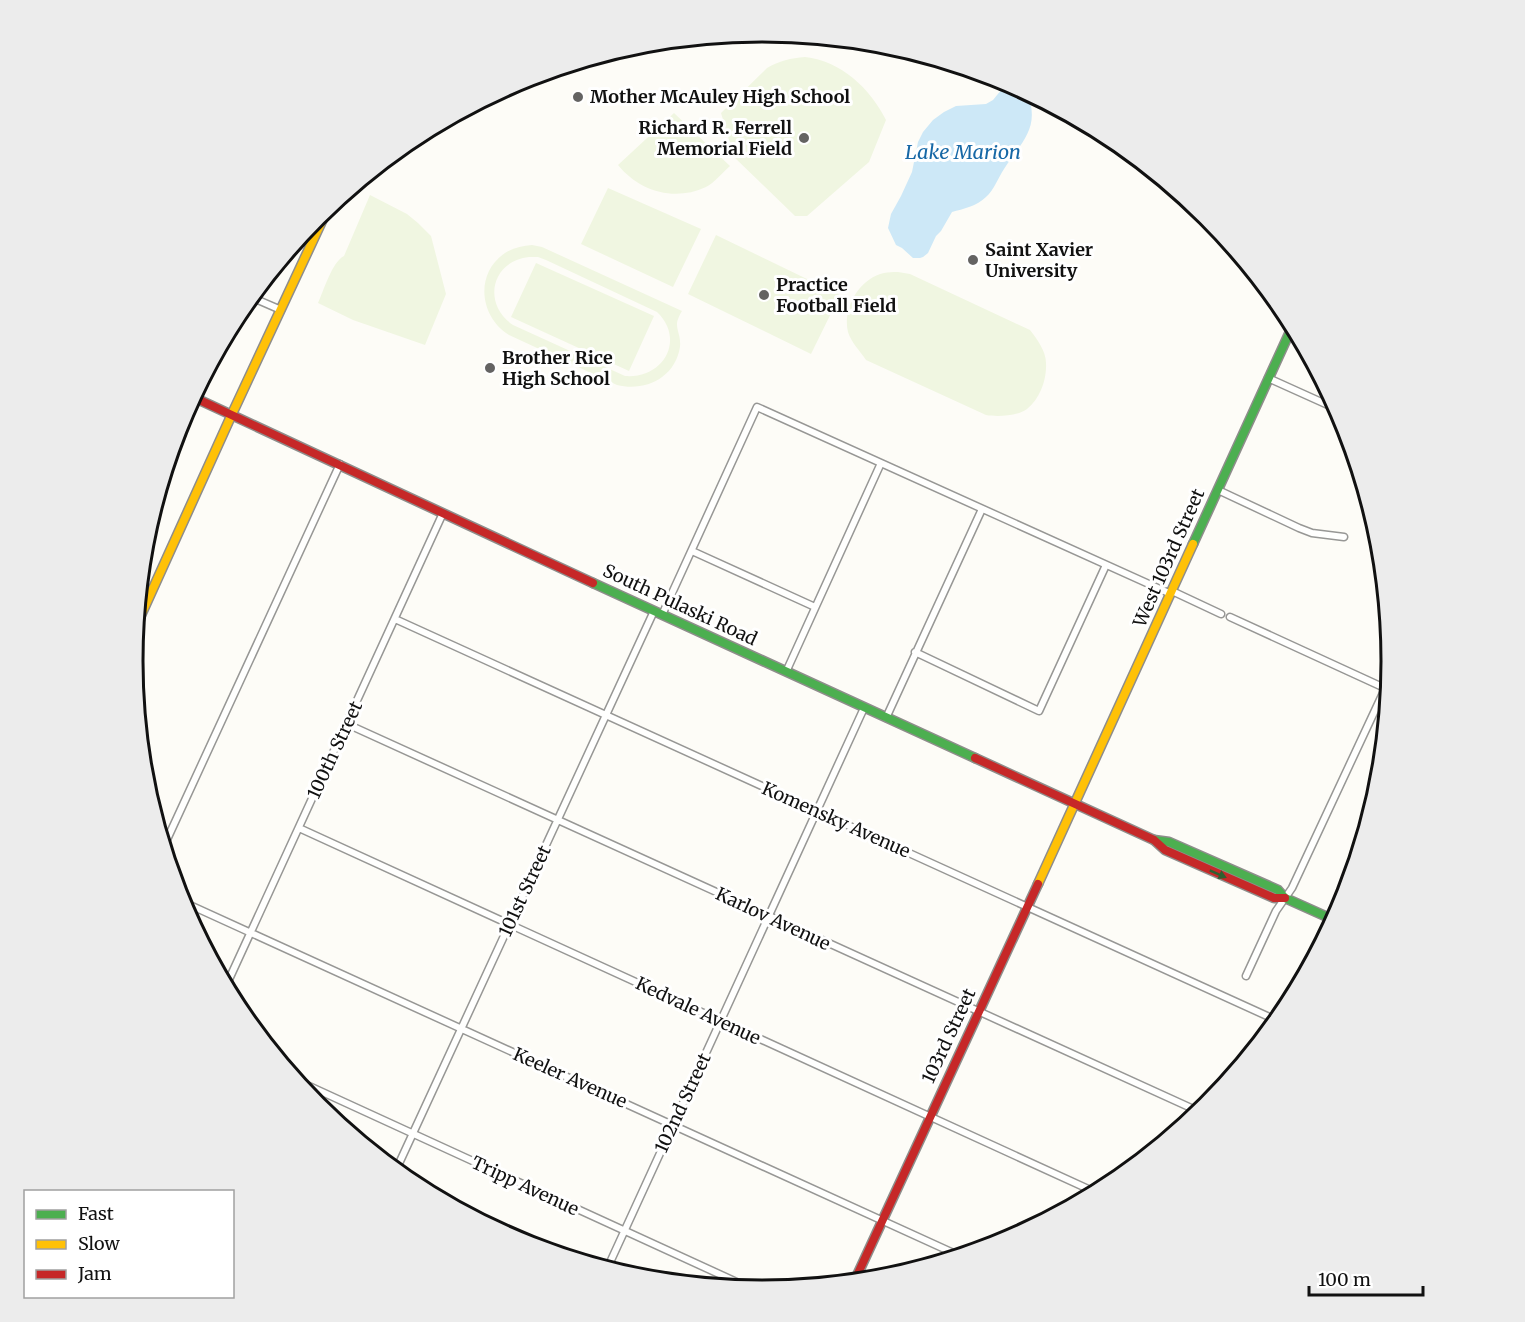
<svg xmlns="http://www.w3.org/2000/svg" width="1525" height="1322" font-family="Merriweather,serif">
<rect width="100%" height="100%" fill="#fdfcf7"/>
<path fill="#f0f6e1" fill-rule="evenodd" d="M805 57C841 61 870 88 886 120L869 162 807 216H795L734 157 721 113 767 68C779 61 791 58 805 57Z
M674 113 730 166C723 172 714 183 706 187 674 202 639 191 618 165Z
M608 188 701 229 673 287 581 244Z
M370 195 407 214 418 223 431 236 446 294 425 345 353 320 318 303C324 290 332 262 344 256Z
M716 235 840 295 811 354 688 294Z
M532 245 542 247 682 311C680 314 677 320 677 324 677 332 681 336 680 347 675 378 645 392 617 385L509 335C480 317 474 274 505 253 513 248 522 246 532 245ZM529 257H538L546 260 657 312C686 340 663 379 625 376L513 325C482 304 491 261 529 257Z
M536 263 654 316 629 371 511 317Z
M898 272 910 274 1030 330C1037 339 1046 351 1046 363 1047 379 1040 399 1027 409 1018 416 997 417 986 415L866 360C860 351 851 342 848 332 842 308 860 278 884 273 888 272 893 272 898 272Z"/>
<path fill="#cde8f7" d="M1004 80 1027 92C1041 128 1022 141 1004 169 998 178 994 190 986 197 977 206 963 209 952 212L941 231 936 236 928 253 923 257 920 258H913L902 248 896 245 888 228 891 214 901 196 912 172 918 142 923 132 933 120 944 112 956 106 986 104 993 100 1002 89Z"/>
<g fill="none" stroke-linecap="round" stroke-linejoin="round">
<defs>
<path id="street" d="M251 297 281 310
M1268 378 1339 410
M1218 490 1299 528 1312 533 1344 537
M692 551 815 607
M1172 591 1221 614
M662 615 757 407 1171 594
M1230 617 1389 690
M395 619 1278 1021
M915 652 1039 711 1106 565
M786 672 881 463
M886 718 982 509
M347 724 1200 1112
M299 828 1097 1193
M164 846 340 464
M181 901 960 1256
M1246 976 1276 911 1292 888 1391 676
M226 986 443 513
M296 1080 754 1290
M396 1170 654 611
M607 1269 864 708"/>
<path id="fast" d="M1193 544 1293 325
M593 583 975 758
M1154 840 1169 842 1278 890 1285 898 1334 920"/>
<path id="slow" d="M137 624 232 414 329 206
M1038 884 1193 544"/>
<path id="jam" d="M193 397 593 583
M975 758 1154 840 1165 850 1274 898H1285
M854 1282 1038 884"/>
</defs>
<use href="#street" stroke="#979795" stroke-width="9"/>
<use href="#fast" stroke="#8e8d8b" stroke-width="11"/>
<use href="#slow" stroke="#8e8d8b" stroke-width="11"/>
<use href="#jam" stroke="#8e8d8b" stroke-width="11"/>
<use href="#street" stroke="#fffffe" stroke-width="6"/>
<use href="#fast" stroke="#4caf50" stroke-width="8"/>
<use href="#slow" stroke="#ffc107" stroke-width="8"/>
<use href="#jam" stroke="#c62828" stroke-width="8"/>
</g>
<defs><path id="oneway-solid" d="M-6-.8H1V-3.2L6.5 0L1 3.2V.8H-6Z" transform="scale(1.5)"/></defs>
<use fill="#2e6030" href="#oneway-solid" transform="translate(1218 874) rotate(24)"/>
<g fill="#646362" stroke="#fff" stroke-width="2">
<circle cx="578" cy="97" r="6"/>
<circle cx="804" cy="138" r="6"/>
<circle cx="973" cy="260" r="6"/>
<circle cx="764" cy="295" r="6"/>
<circle cx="490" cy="368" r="6"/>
</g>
<g text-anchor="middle" stroke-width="6" stroke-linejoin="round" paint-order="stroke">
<g font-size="18" font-weight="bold" fill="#111" stroke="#fff" text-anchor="start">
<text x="590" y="103">Mother McAuley High School</text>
<text x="792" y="134" text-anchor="end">Richard R. Ferrell<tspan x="792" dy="21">Memorial Field</tspan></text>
<text x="985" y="256">Saint Xavier<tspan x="985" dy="21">University</tspan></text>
<text x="776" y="291">Practice<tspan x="776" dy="21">Football Field</tspan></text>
<text x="502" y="364">Brother Rice<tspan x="502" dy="21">High School</tspan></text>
</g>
<g font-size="18" fill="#111" stroke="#fff">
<text transform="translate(1169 558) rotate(-66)" y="6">West 103rd Street</text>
<text transform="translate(680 605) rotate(25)" y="6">South Pulaski Road</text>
<text transform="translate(335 750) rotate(-65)" y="6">100th Street</text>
<text transform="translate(836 820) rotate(24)" y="6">Komensky Avenue</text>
<text transform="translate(525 891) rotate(-65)" y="6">101st Street</text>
<text transform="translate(773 919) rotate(25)" y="6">Karlov Avenue</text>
<text transform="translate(698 1011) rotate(25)" y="6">Kedvale Avenue</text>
<text transform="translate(949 1036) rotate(-65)" y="6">103rd Street</text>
<text transform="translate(570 1078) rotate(24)" y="6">Keeler Avenue</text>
<text transform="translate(683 1103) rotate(-65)" y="6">102nd Street</text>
<text transform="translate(525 1186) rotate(25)" y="6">Tripp Avenue</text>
</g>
<g font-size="20" font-style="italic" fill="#1768a6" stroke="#fff">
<text x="963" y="159">Lake Marion</text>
</g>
</g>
<path d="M0 0H1525V1322H0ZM143 661a619 619 0 1 1 1238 0a619 619 0 1 1-1238 0Z" fill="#ececec" fill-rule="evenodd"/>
<path fill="none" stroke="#111" stroke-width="3" d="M143 661a619 619 0 1 1 1238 0a619 619 0 1 1-1238 0Z"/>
<rect x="24" y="1190" width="210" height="108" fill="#ffffff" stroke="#a0a0a0" stroke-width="1.5"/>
<rect x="36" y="1210" width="30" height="9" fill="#4caf50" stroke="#a0a0a0" stroke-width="1.5"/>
<text x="78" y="1220" font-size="18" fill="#111111">Fast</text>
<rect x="36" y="1240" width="30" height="9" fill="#ffc107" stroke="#a0a0a0" stroke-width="1.5"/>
<text x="78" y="1250" font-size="18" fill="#111111">Slow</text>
<rect x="36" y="1270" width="30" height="9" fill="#c62828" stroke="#a0a0a0" stroke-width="1.5"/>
<text x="78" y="1280" font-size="18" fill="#111111">Jam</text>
<path d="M1309 1286v9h114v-9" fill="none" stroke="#111111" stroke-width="3"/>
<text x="1318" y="1286" font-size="18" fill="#111111" stroke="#ffffff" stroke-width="4.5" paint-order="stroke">100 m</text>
</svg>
